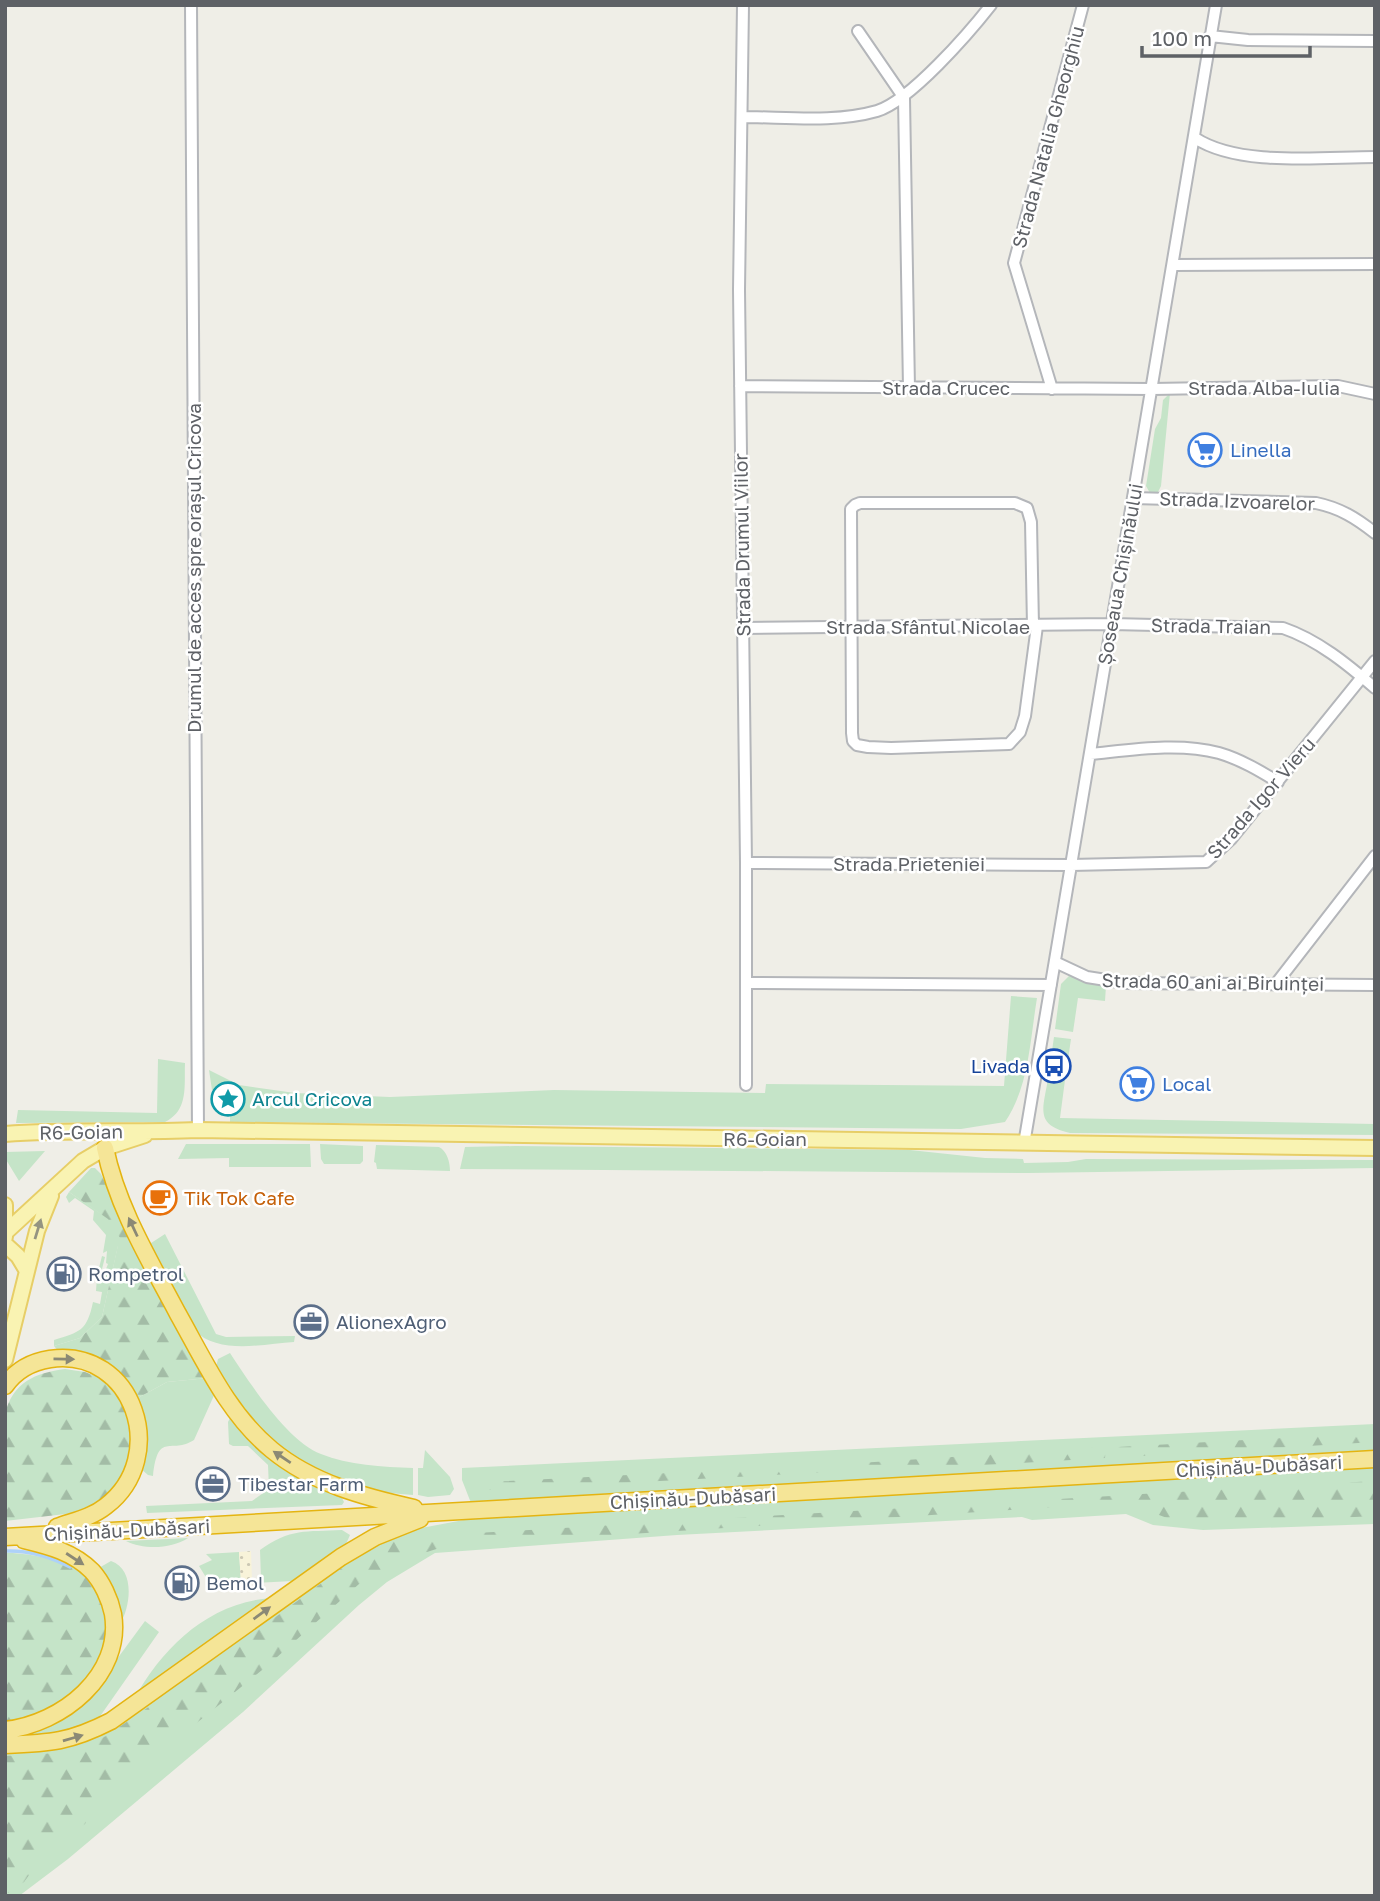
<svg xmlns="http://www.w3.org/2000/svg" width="1380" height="1901" font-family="'Golos Text',sans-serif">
<defs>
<pattern id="forest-firs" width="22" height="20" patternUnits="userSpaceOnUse" patternTransform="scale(1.75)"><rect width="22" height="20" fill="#c5e4c8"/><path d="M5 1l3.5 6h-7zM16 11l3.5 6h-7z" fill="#a3bca6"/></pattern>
<pattern id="sand-dots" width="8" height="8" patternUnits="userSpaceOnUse" patternTransform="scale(1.75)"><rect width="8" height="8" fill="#f8f3d9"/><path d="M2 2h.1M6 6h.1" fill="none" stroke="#ccc8b4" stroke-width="1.8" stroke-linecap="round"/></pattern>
</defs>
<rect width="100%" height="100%" fill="#efeee7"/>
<path fill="#c5e4c8" d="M1170 393 1161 486 1157 494 1150 493 1146 486 1155 429 1161 418 1163 400Z
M1069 976 1106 986 1105 1001 1078 998 1073 1032 1055 1029 1061 984Z
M1011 996 1037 998C1030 1040 1029 1087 1005 1122L961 1129 230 1122V1106L221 1101V1090H212L209 1070 239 1085 295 1093 390 1097 554 1090 765 1093 766 1084 1004 1086Z
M1054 1037 1071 1039 1066 1073 1049 1071Z
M158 1059 185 1063C184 1085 189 1110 165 1122L16 1123 18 1110 157 1113Z
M1048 1078 1065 1080 1060 1118 1375 1124V1135L1070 1133C1033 1125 1044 1107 1048 1078Z
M186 1144H310L311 1167H229V1158L178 1159Z
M320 1144 363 1146V1161L360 1164H324L321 1159Z
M376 1145 439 1147C447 1151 450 1162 450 1171L377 1169 376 1163 374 1162Z
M515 1146 910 1150 985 1158 1023 1159 1024 1163 1068 1162 1086 1159 1375 1160V1168L1029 1173 460 1169 465 1147Z
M45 1151 19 1181 5 1158V1152Z
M69 1192 109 1219 123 1241 118 1246 102 1317 80 1338 54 1346V1340C80 1332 87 1331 93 1302L100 1304 102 1292 96 1291 97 1276 102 1256 105 1257 101 1273 104 1274 108 1264 106 1263 107 1251 103 1253 106 1235 93 1220 94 1211 75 1198 69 1203 66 1197Z
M165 1234 216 1334 226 1337 295 1336 294 1342C263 1344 218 1355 194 1330L148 1245Z
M230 1353C249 1382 288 1442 321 1454 348 1465 383 1467 413 1468V1495C341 1490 286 1468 241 1409 231 1396 224 1381 216 1367L218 1359Z
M208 1378 216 1391 194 1440C171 1455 158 1430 153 1476L148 1475 140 1468C150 1444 146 1422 136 1399L167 1382Z
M230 1418H235L341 1496 344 1502 342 1505 147 1513 146 1506 252 1501 269 1489 268 1465 248 1446H233L229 1444 228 1422Z
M1375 1424V1454L471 1503 462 1480V1468Z
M425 1450 450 1477 454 1489 450 1495 428 1497 418 1495V1468H423Z
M1375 1465V1524L1203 1530 1153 1525 1126 1514 1032 1520 1022 1517 677 1535 435 1553 387 1582 359 1605 243 1712 68 1859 19 1896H5V1751L77 1743 349 1557 400 1532 485 1516Z
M342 1530 350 1535 346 1544 293 1581 252 1583 261 1579 260 1550C290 1528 306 1532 342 1530Z
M188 1538C171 1549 144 1550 126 1541Z
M239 1552 241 1582 207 1579 199 1566 212 1560 206 1554Z
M111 1561C135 1569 131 1606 120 1624L97 1569Z
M271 1598 134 1699C163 1647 208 1603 271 1598Z
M145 1621 159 1632 96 1722 59 1734 5 1739V1736L26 1735 72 1710 88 1699 106 1678 117 1659Z"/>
<path fill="url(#forest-firs)" d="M91 1168H95L101 1174 145 1266 208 1378 167 1382 136 1399C114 1372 99 1349 60 1353L54 1346 80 1338 102 1317 118 1245 122 1241 108 1219 69 1192Z
M65 1369 85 1372 100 1378 115 1390 132 1416 133 1460 110 1496 83 1512 5 1521V1414C13 1382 35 1373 65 1369Z
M1375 1433V1442L1123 1457 1114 1456 1113 1452 1118 1447Z
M1106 1447 1105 1458 863 1472 856 1469 859 1463Z
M831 1465 830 1472 488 1490 483 1488 488 1482Z
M1375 1481V1516L1215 1524 1167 1518 1138 1507V1500L1142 1494Z
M1111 1496H1119V1503L474 1544 473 1536 477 1533Z
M437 1534 453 1536 452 1544 402 1560 359 1584 267 1666 188 1730 127 1768 107 1787 94 1805 85 1824 51 1845 24 1882 5 1895V1756L58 1753 81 1748 106 1736 216 1661 354 1559 391 1539Z
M5 1553C26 1552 71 1561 87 1576 105 1591 113 1636 104 1656 99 1666 87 1684 78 1691 57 1708 31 1717 5 1725Z"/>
<path fill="url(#sand-dots)" d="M251 1551 252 1583 241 1582 239 1552Z"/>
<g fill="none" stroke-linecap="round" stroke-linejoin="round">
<path stroke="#add2f9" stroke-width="3.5" d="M5 1551C29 1550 49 1556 70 1567"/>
<defs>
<path id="minor" d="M191 5 198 1130
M743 5 739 290 746 863V1085
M858 31 904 98 909 388
M1210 36 1248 40 1375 41
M742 117C786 117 835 123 877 111 910 101 969 33 991 5
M1195 138C1239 167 1322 157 1375 157
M1173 265 1375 264
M740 386 1152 389 1338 386 1375 394
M1052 389 1014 263 1083 5
M1133 498 1316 503C1340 508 1356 518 1375 533
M1033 626 1031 522 1027 508 1015 503H860L855 505 851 509 852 733 853 741 857 745 868 747 891 748 1009 744 1020 732 1025 716 1037 626
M743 628 1112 624 1283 628C1318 640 1347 664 1375 688
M1090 754C1131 750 1178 742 1219 753 1240 759 1260 771 1278 782
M746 863 1071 865 1206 862 1231 839 1375 661
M1055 962 1087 977 1125 983 1375 985
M746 983 1051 985
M1275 985 1375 856
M1024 1144 1216 5"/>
<path id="major" d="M5 1134C70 1129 134 1133 198 1130L1375 1148
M5 1205V1237
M6 1232 83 1161 105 1148 145 1135
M7 1246 18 1256 27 1271
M5 1360 37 1231 51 1196"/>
<path id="highway" d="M105 1148C117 1207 150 1261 178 1314 205 1362 229 1415 272 1450 312 1483 364 1497 414 1508
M5 1386C16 1370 31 1362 50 1359 134 1347 170 1457 106 1506 91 1518 73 1521 57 1527
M5 1537 1375 1459
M5 1730C62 1724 123 1675 113 1614 110 1599 102 1582 92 1571 73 1552 49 1546 24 1540
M5 1745C51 1743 70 1742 111 1721L341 1557 375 1537 420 1519"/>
</defs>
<use href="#minor" stroke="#b4b6ba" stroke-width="14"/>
<use href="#major" stroke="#e7ce67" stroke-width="18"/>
<use href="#highway" stroke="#e4b411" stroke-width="19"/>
<use href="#minor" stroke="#fff" stroke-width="10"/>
<use href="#major" stroke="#f9f3b2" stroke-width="14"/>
<use href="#highway" stroke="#f5e597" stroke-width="16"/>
</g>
<defs><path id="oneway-solid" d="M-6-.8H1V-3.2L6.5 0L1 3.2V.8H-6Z" transform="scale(1.75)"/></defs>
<g fill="#8b8975">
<use href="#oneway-solid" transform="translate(133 1227) rotate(-115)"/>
<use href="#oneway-solid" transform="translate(64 1359) rotate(1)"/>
<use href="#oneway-solid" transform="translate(282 1457) rotate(-146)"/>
<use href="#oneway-solid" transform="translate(75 1559) rotate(33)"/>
<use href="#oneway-solid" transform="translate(262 1613) rotate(-36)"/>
<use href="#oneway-solid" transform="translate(73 1738) rotate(-16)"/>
</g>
<use fill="#949481" href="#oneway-solid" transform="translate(38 1229) rotate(-73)"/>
<defs>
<symbol id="supermarket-ring" viewBox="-11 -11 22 22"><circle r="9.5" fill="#fff" stroke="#3f7fe0" stroke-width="1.5"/><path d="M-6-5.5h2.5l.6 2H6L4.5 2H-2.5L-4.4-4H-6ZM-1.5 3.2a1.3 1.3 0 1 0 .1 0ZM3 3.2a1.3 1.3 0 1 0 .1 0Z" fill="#3f7fe0"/></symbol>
<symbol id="bus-ring" viewBox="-11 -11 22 22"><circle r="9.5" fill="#fff" stroke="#1a4fb4" stroke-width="1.5"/><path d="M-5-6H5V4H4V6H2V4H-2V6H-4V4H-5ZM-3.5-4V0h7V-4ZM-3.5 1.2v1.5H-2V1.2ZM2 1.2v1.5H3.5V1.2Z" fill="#1a4fb4"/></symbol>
<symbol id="sight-ring" viewBox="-11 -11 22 22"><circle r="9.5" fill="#fff" stroke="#0f9aa8" stroke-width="1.5"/><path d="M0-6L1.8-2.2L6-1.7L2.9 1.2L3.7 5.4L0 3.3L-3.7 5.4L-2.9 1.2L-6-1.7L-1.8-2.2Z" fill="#0f9aa8"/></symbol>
<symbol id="cafe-ring" viewBox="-11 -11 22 22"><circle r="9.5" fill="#fff" stroke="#e8710a" stroke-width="1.5"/><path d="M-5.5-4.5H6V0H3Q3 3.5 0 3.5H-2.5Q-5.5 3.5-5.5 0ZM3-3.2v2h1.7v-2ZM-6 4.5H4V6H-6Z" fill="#e8710a"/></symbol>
<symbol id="fuel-ring" viewBox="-11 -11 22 22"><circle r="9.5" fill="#fff" stroke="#5c6f8a" stroke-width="1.5"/><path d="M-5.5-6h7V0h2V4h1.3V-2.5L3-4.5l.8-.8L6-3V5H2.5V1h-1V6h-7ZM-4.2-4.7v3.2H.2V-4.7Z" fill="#5c6f8a"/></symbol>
<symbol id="office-ring" viewBox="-11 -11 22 22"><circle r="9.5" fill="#fff" stroke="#5c6f8a" stroke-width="1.5"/><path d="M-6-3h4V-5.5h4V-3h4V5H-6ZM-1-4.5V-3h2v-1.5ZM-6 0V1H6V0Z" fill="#5c6f8a"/></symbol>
</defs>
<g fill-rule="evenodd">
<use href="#supermarket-ring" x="1186" y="431" width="38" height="38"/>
<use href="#bus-ring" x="1035" y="1047" width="38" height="38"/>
<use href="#supermarket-ring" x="1118" y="1065" width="38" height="38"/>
<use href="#sight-ring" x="209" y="1080" width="38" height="38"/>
<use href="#cafe-ring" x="141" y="1179" width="38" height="38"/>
<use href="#fuel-ring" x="45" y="1255" width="38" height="38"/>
<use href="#office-ring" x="292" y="1303" width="38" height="38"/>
<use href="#office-ring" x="194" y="1465" width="38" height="38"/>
<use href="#fuel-ring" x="163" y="1564" width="38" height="38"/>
</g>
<g text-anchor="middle" stroke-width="5" stroke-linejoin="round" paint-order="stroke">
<g font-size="19" fill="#5e6166" stroke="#fff">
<text transform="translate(1048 137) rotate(-75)" y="7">Strada Natalia Gheorghiu</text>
<text x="946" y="395">Strada Crucec</text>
<text x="1264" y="395">Strada Alba-Iulia</text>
<text transform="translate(1237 501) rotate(2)" y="7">Strada Izvoarelor</text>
<text transform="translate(742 545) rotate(-91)" y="7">Strada Drumul Viilor</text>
<text transform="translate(194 568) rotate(-90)" y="7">Drumul de acces spre orașul Cricova</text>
<text transform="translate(1120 574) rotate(-80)" y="7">Șoseaua Chișinăului</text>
<text transform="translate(1211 626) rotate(1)" y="7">Strada Traian</text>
<text x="928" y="634">Strada Sfântul Nicolae</text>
<text transform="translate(1261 798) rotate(-49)" y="7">Strada Igor Vieru</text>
<text x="909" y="871">Strada Prieteniei</text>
<text transform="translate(1213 982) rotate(1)" y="7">Strada 60 ani ai Biruinței</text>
<text transform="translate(81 1132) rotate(-1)" y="7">R6-Goian</text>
<text x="765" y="1146">R6-Goian</text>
<text transform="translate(1259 1466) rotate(-3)" y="7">Chișinău-Dubăsari</text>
<text transform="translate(693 1498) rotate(-3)" y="7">Chișinău-Dubăsari</text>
<text transform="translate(127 1530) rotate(-3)" y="7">Chișinău-Dubăsari</text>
</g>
<g font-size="19" fill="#366cbe" stroke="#fff" text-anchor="start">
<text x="1230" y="457">Linella</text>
<text x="1162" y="1091">Local</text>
</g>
<g font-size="19" fill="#164399" stroke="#fff" text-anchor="end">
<text x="1030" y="1073">Livada</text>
</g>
<g font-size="19" fill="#0d838f" stroke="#fff" text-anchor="start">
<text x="252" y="1106">Arcul Cricova</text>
</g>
<g font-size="19" fill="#c56008" stroke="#fff" text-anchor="start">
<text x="184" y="1205">Tik Tok Cafe</text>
</g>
<g font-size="19" fill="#4e5e75" stroke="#fff" text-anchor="start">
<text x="88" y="1281">Rompetrol</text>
<text x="336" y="1329">AlionexAgro</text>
<text x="238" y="1491">Tibestar Farm</text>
<text x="206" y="1590">Bemol</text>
</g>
</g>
<rect width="1380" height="1901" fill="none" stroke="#5e6166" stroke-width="14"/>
<path d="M1142 46v10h168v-10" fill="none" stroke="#5e6166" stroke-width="3.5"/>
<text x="1152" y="46" font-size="21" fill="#5e6166" stroke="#ffffff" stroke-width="5" paint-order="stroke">100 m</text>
</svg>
